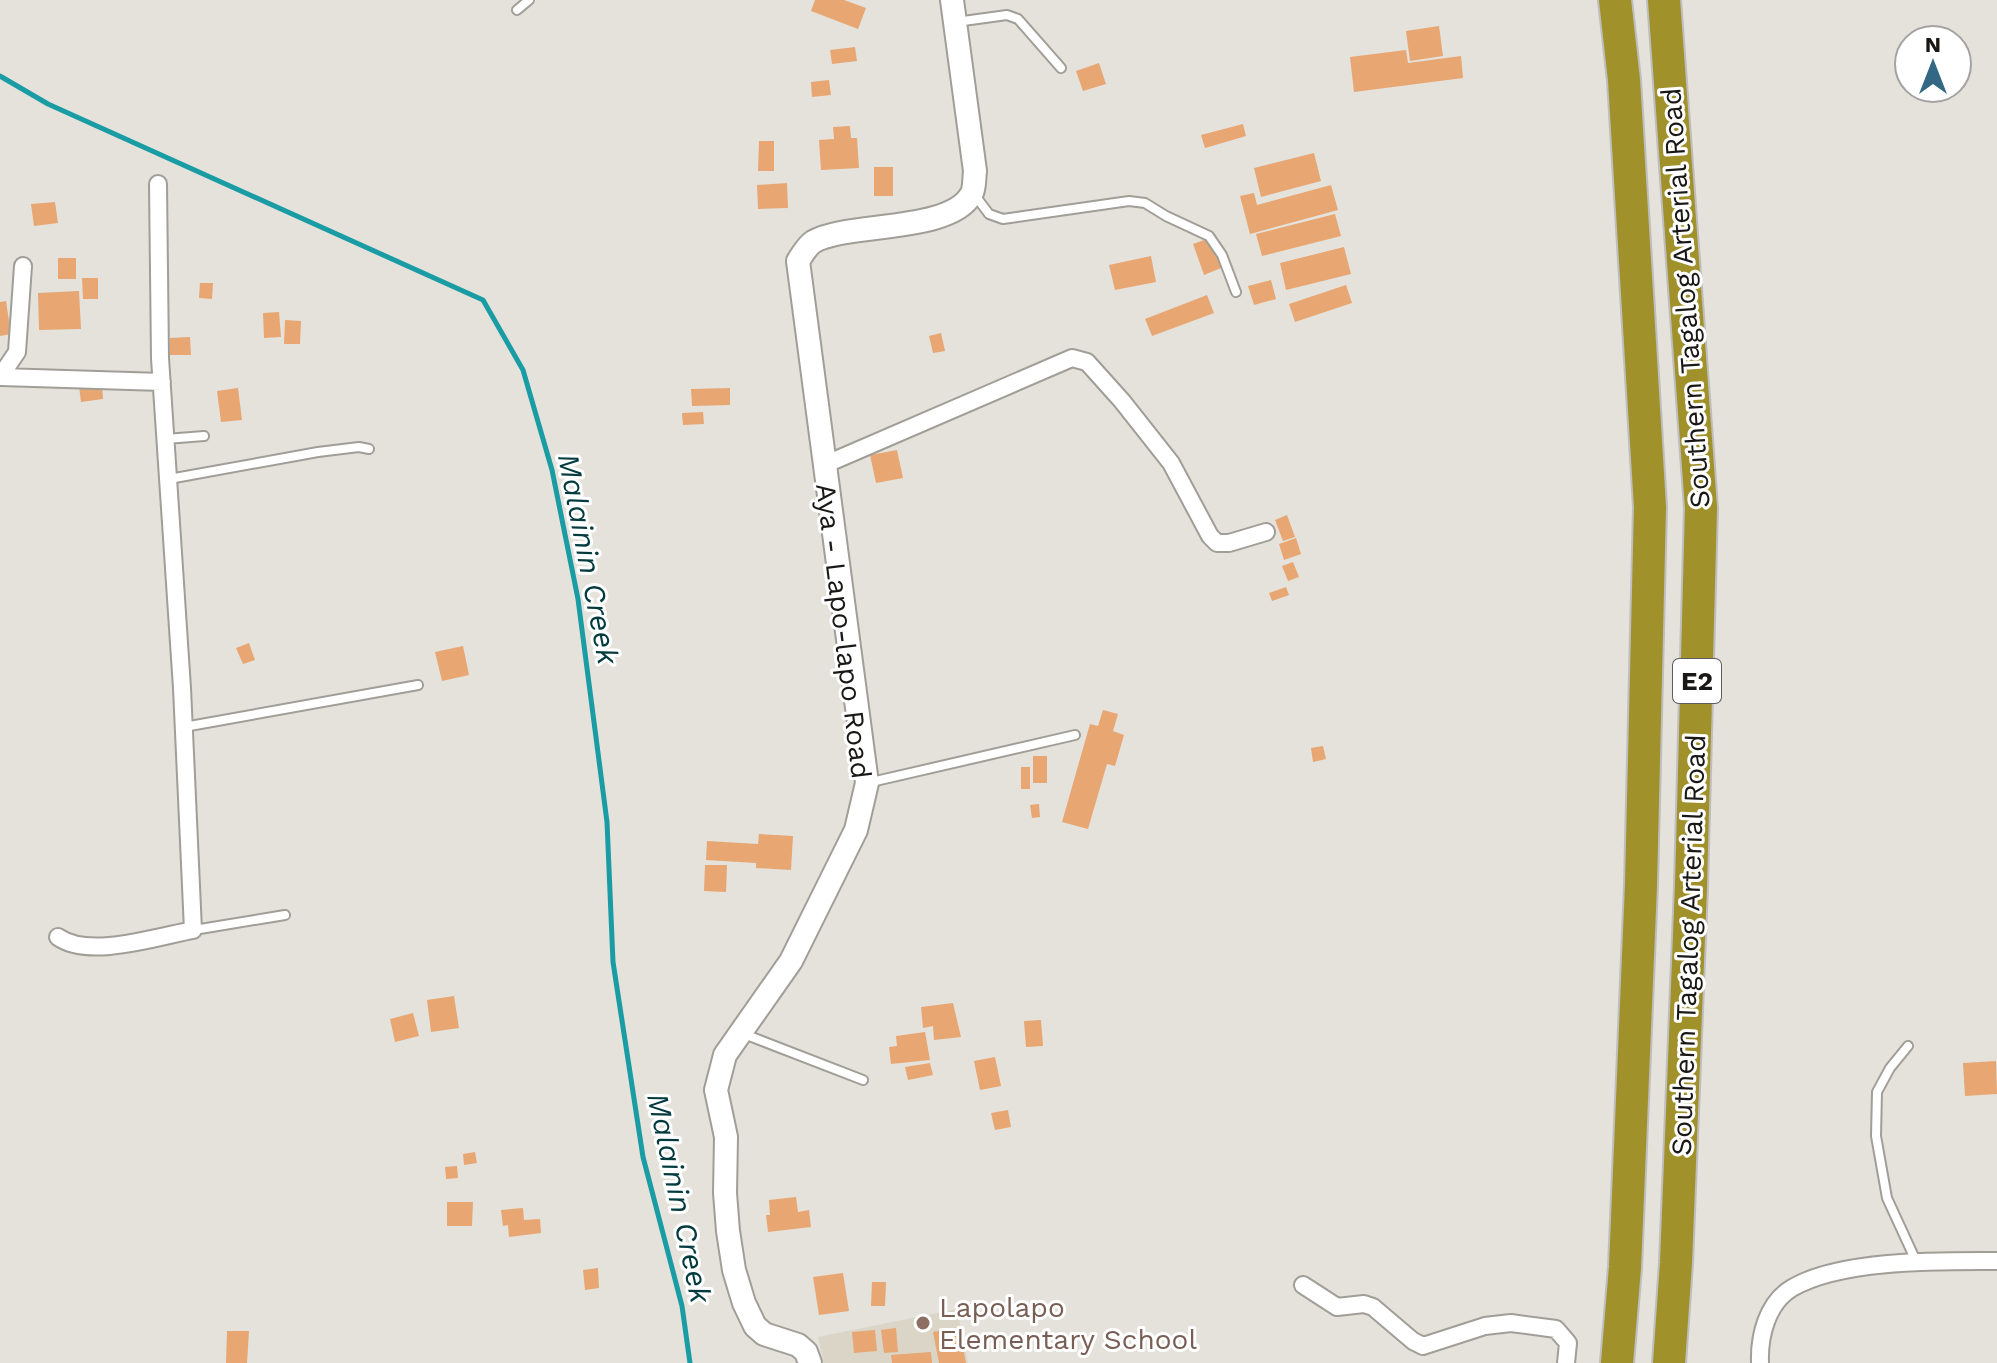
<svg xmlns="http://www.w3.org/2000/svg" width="1997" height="1363" font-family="'Work Sans',sans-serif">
<rect width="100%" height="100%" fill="#e4e2db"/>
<path fill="#dad5c7" d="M957 1309 968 1363H824L818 1337Z"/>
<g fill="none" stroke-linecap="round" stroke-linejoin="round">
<path stroke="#199ca4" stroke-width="5" d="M0 76 48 104 483 300 523 370 552 470 578 599 607 822 613 962 643 1157 682 1306 690 1363"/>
</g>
<path fill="#e8a673" d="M815 0H844L866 8 858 29 811 11Z
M1439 26 1443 56 1410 61 1406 31Z
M855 47 857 61 832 64 830 50Z
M1406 50 1408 63 1461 56 1463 78 1354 92 1350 57Z
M1099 63 1106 84 1083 91 1076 71Z
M829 80 831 95 812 97 811 82Z
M1243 124 1246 136 1205 148 1201 135Z
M850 126 851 138H857L859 168 821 170 819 140 834 139 833 127Z
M759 141H774V171H758Z
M1314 153 1321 181 1261 197 1254 168Z
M874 167H893V196H874Z
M787 183 788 208 758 209 757 185Z
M1331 185 1338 210 1250 234 1240 196 1254 193 1257 205Z
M55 202 58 223 34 226 31 204Z
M1335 214 1341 236 1262 256 1256 234Z
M1210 238 1221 268 1204 275 1193 244Z
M1344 247 1351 274 1286 290 1280 263Z
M1151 256 1156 282 1115 290 1109 265Z
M58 258H76V279H58Z
M82 278H98V299H83Z
M1271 280 1276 299 1254 305 1248 286Z
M200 283H213L212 299 199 298Z
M1346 285 1352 303 1295 322 1289 304Z
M79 291 81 329 39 330 38 293Z
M1207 295 1214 313 1152 336 1145 319Z
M6 301 11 334 0 336V302Z
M279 312 281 337 264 338 263 313Z
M285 320 301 321 300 344H284Z
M941 333 945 351 933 353 929 336Z
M190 337 191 355H170V338Z
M102 384 103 399 81 402 79 386Z
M238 388 242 420 221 422 217 391Z
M730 388V405L692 406 691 389Z
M703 412 704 424 683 425 682 413Z
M897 450 903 478 876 483 870 455Z
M1287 515 1295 537 1283 541 1275 520Z
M1296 538 1301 554 1284 560 1279 544Z
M1293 562 1299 577 1288 581 1282 566Z
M1286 587 1289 595 1272 601 1269 593Z
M249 643 255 660 243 664 236 648Z
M463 646 469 675 442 681 435 652Z
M1103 710 1118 714 1113 731 1124 735 1115 766 1107 764 1088 829 1062 822 1090 724 1098 726Z
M1323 746 1326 759 1313 762 1311 748Z
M1033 756H1047V783H1033Z
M1021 767H1030V789H1021Z
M1039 804 1040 817 1032 818 1030 805Z
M759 834 793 836 791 870 756 868V863L706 860 707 841 758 844Z
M705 865H727L726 892 704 891Z
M454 996 459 1028 431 1032 427 1000Z
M953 1003 961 1037 934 1040 933 1026 923 1028 921 1007Z
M413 1013 419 1036 395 1042 390 1019Z
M1041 1020 1043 1046 1026 1047 1024 1021Z
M925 1032 930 1060 891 1064 889 1047 897 1046 896 1036Z
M995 1057 1001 1086 980 1090 974 1061Z
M1996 1061 1997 1094 1965 1096 1963 1063Z
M930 1063 933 1075 908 1080 905 1067Z
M1008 1110 1011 1127 995 1130 991 1113Z
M475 1152 477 1163 464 1165 463 1154Z
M457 1166 458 1178 446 1179 445 1167Z
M796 1197 798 1212 809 1210 811 1227 768 1232 766 1215H770L769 1200Z
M447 1202H473L472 1226H447Z
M523 1208 524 1220 540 1219 541 1233 509 1237 508 1225 503 1226 501 1210Z
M598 1268 599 1288 585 1290 583 1270Z
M843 1273 849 1311 819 1315 813 1277Z
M872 1282H886L885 1306H871Z
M959 1327 966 1363H939L933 1332Z
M896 1328 898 1352 884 1353 881 1330Z
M875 1330 877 1351 854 1353 852 1332Z
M227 1331H249L247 1363H226Z
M931 1352 932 1363H892L891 1355Z"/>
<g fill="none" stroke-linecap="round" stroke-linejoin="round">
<defs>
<path id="service" d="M517 10 529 0
M956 22 1007 15 1018 19 1061 68
M974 194 989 214 1003 219 1129 201 1145 203 1166 216 1209 236 1222 255 1236 292
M166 439 204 436
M169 479 318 452 359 447 369 449
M184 727 418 685
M867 783 1075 735
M194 930 285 915
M744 1034 863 1080
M1908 1046 1890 1068 1877 1092 1876 1136 1887 1198 1916 1261"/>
<path id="minor" d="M0 377 17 352 23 266
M1 377 162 382
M824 465 1072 358 1087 362 1122 401 1171 463 1210 536 1217 543H1229L1266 532
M58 937C89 959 156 937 193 930L182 688 160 358 158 184
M1303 1285 1337 1307 1364 1304 1373 1307 1413 1341 1423 1346 1485 1326 1511 1323 1556 1329 1568 1343 1566 1363
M1760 1363C1759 1336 1767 1303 1792 1288 1841 1259 1941 1261 1997 1261"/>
<path id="tertiary" d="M810 1363 806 1352 798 1345 764 1334 755 1326 744 1303 734 1270 728 1231 725 1193 726 1137 716 1090 725 1055 791 961 856 830 867 783 798 261C802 255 807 246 813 242 847 222 949 233 971 195 975 189 974 178 975 171L952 0"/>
<path id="motorway" d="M1615 0 1624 80 1650 507 1641 885 1625 1267 1617 1363
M1664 0 1701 508 1691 886 1676 1263 1669 1363"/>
</defs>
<use href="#service" stroke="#a09e97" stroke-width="12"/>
<use href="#minor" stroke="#a09e97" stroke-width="20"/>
<use href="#tertiary" stroke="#a09e97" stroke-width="26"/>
<use href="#motorway" stroke="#bfbebe" stroke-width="36"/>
<use href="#service" stroke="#fff" stroke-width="8"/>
<use href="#minor" stroke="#fff" stroke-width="16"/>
<use href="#tertiary" stroke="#fff" stroke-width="22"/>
<use href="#motorway" stroke="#a0912b" stroke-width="32"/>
</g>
<circle fill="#8d6e63" stroke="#fff" stroke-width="3" cx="923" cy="1323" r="8"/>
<g text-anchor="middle" stroke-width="6" stroke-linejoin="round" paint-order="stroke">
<rect fill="#fff" stroke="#5e5d5c" stroke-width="2" x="1673" y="659" width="48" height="44" rx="6"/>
<g font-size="26" font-weight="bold" fill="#191816">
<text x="1697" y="690">E2</text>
</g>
<g font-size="28" fill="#191816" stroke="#fff">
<text transform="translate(1685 298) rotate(-94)" y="10">Southern Tagalog Arterial Road</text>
<text transform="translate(844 631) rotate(83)" y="10">Aya - Lapo-lapo Road</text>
<text transform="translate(1688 945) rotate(-88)" y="10">Southern Tagalog Arterial Road</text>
</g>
<g font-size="28" fill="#785e54" stroke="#fff" text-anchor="start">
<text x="939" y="1317">Lapolapo<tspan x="939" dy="32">Elementary School</tspan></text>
</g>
<g font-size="30" font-style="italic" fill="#023a3e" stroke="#fff">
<text transform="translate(588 559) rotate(79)" y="10">Malainin Creek</text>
<text transform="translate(679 1198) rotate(78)" y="10">Malainin Creek</text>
</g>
</g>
<g transform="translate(1933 64)"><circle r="38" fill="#ffffff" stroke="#a3a3a2" stroke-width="2"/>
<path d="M0-6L14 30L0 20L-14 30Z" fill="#326883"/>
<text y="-12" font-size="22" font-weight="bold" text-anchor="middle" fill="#191816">N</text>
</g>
</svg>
